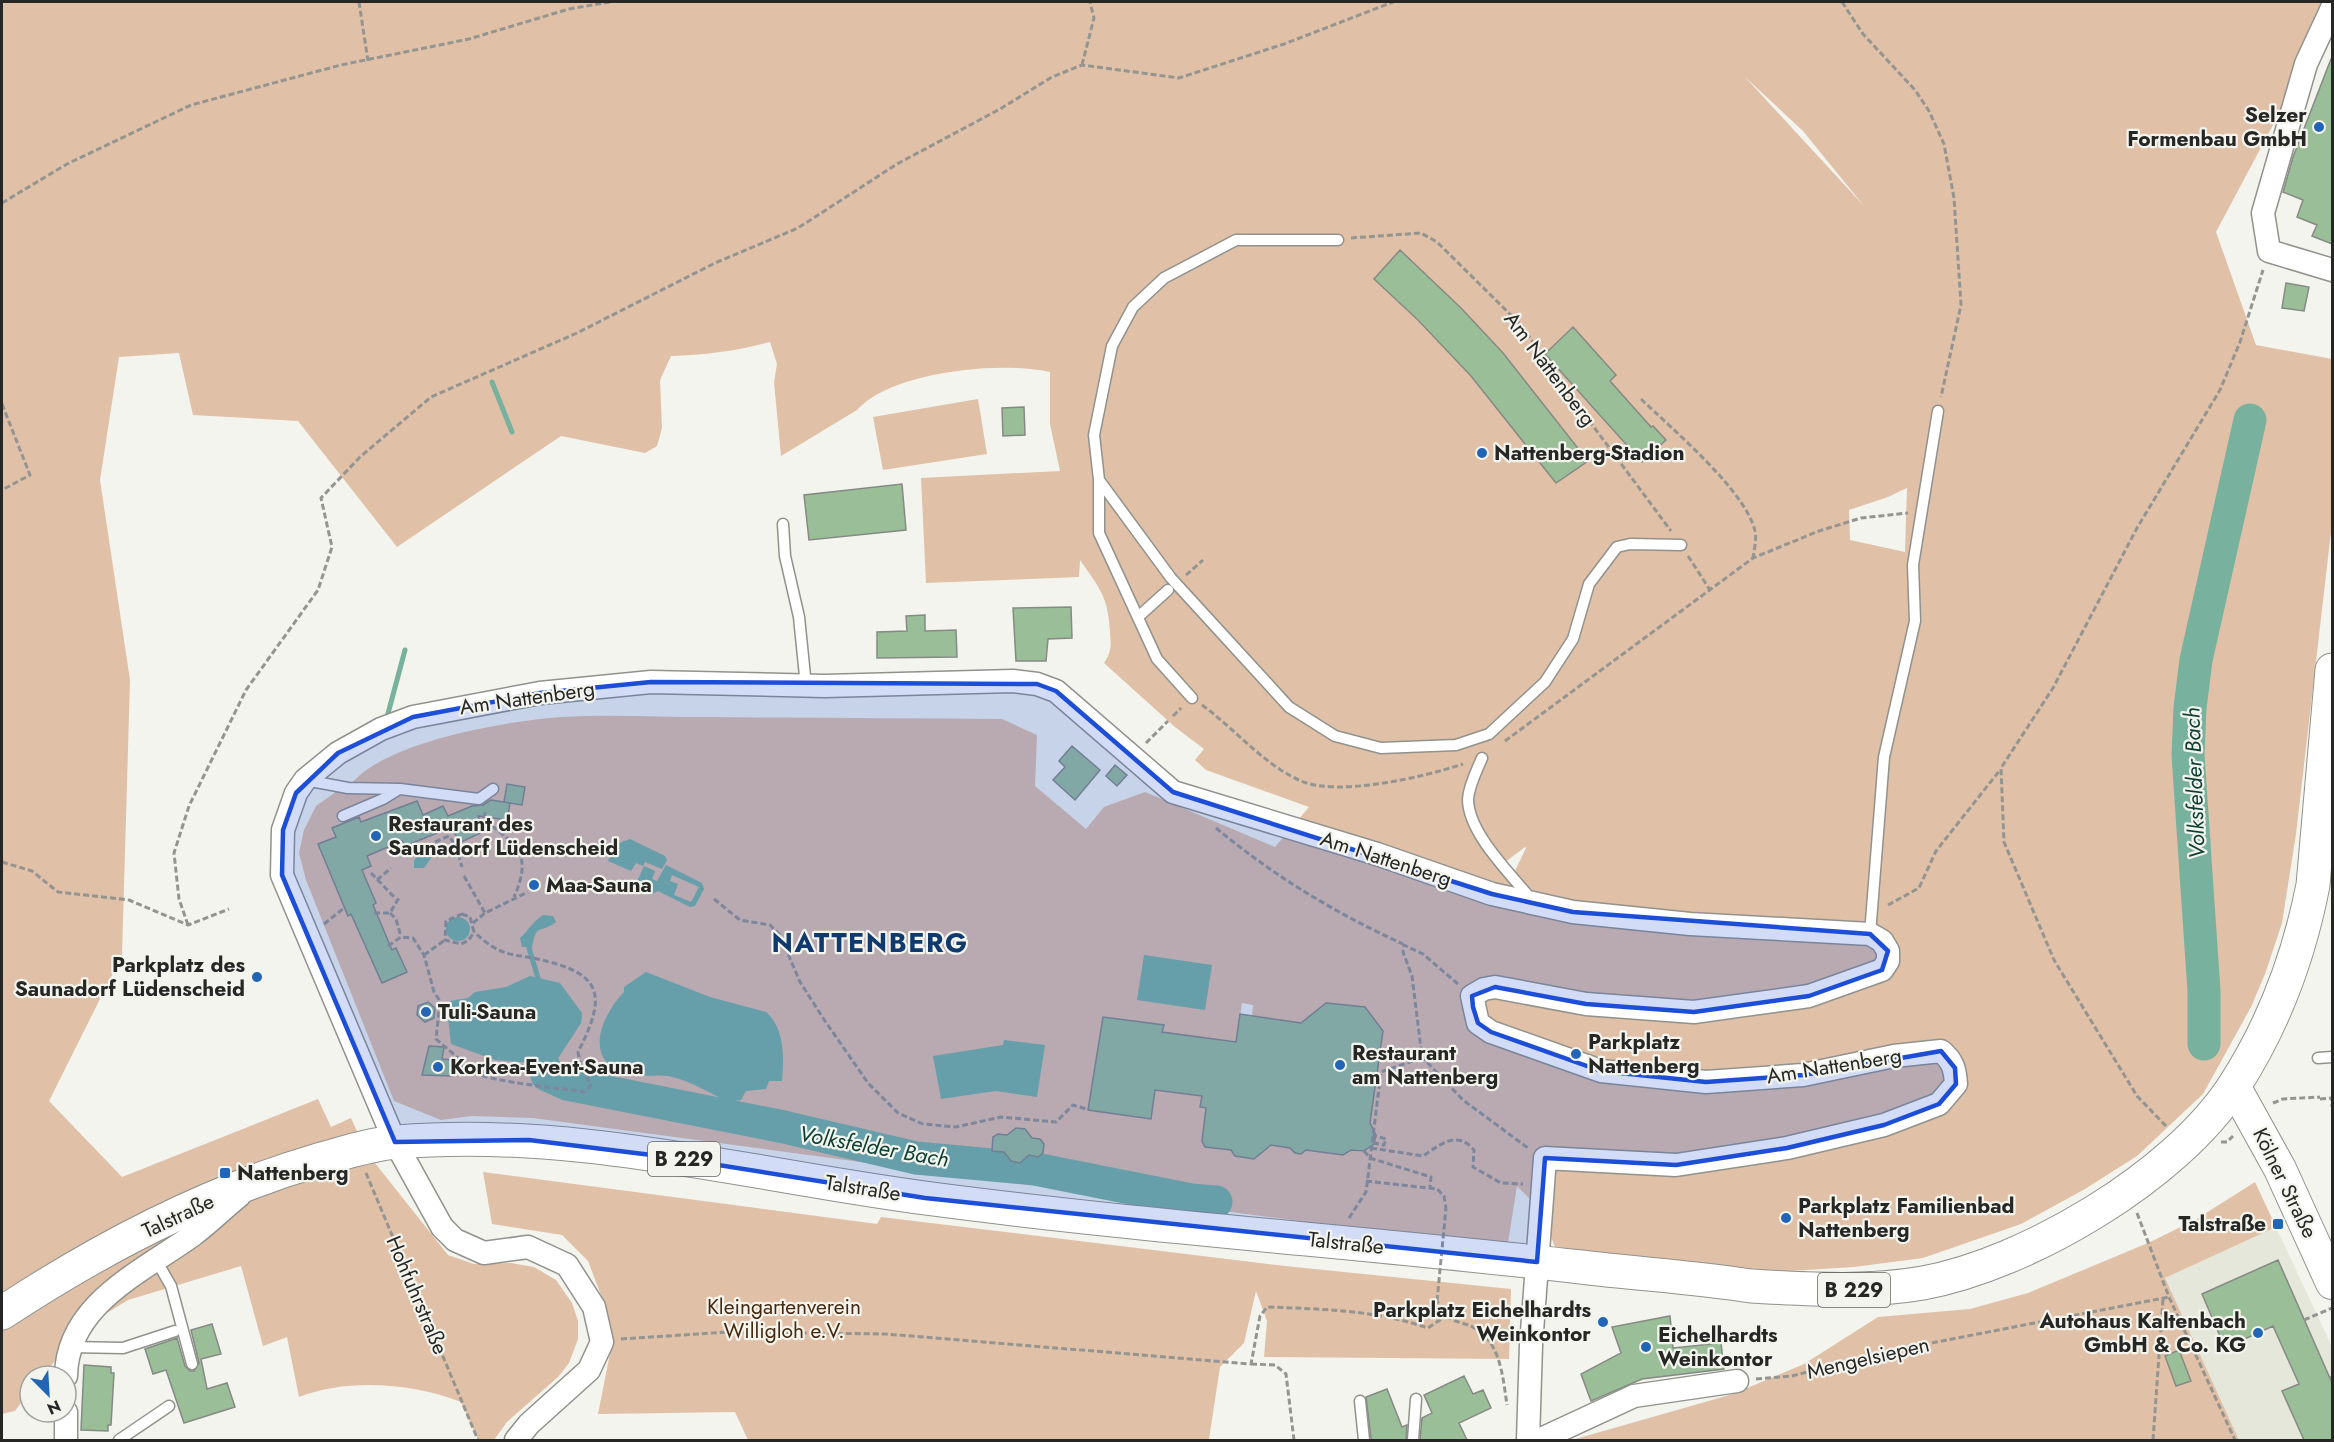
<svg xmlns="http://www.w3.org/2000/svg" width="2334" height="1442" font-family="Jost,sans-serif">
<rect width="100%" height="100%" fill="#f2f4ed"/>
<path fill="#e4e7d9" d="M2276 1227 2332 1347V1440H2239L2165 1278Z"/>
<path fill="#e0c0a7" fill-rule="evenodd" d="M2 2H2332V14L2216 232 2256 345 2332 359V523L2296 834 2282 923 2265 974 2251 1007 2203 1094 2137 1156 2085 1189 2021 1224 1923 1258 1854 1267 1772 1272 1556 1250 1541 1210 1517 1186 1507 1249 533 1118 472 1116 441 1120 394 1101 306 880 299 853 304 830 316 806 337 791 345 794C368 743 508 721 561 717 609 714 658 717 706 717 805 718 904 718 1002 719L1037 735 1035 786 1086 829 1104 807 1145 792 1275 847 1309 807 1206 770 1195 760 1204 749 1175 727 1104 663C1112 652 1111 645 1110 632 1108 596 1100 589 1080 560L1079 577 926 583 921 478 1060 471 1050 424V372C1001 361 892 371 857 410L781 456 774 382 777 364 770 342C737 351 705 355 671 356L660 380 662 428 657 446 645 453 561 436 397 547 298 421 193 415 179 353 119 357 100 480 130 680 122 955 49 1101 122 1177 318 1099 331 1127 351 1118 367 1153 448 1255 474 1264 511 1263 534 1267 556 1280 572 1303 578 1321V1339L569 1363 558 1377 507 1422 494 1440H478L461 1402C413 1383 348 1378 299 1397L287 1337 263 1346 241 1266 128 1300 102 1316 40 1376H30V1390L15 1411 2 1414ZM1745 77 1803 131 1864 206ZM1907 488 1905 552 1850 540 1849 510 1888 497ZM1525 847 1526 848 1512 877 1500 866ZM1242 1003 1253 1005 1251 1027 1270 1029 1273 1019 1302 1023 1326 1003 1365 1007 1383 1031 1370 1123 1376 1135 1374 1144 1362 1152 1351 1150 1343 1155 1306 1150 1300 1154 1295 1153 1291 1148 1271 1145 1254 1159 1214 1137 1213 1148 1205 1147 1202 1141 1204 1122 1245 1113 1201 1107 1202 1096 1155 1090 1151 1118 1089 1110 1103 1017 1163 1025 1162 1032 1236 1042Z
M978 399 987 454 883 470 873 417Z
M483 1172 877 1224 881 1217 1285 1266 1511 1289 1509 1359 1264 1357 1267 1321 1256 1291 1244 1343 1220 1367 1209 1439 748 1440 735 1412 598 1414 612 1343 606 1308 588 1261 562 1235 492 1224Z
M2255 1182 2276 1227 2165 1278 2239 1440H1572L1733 1394 1804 1364 1878 1317 1970 1309 2028 1293 2148 1243 2195 1220Z"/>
<path fill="#78b29f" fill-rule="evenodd" d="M630 839 665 856 667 860 662 869 645 862 643 866 636 863 631 871 608 861 616 841 619 843Z
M431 843 438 848 424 868H414V860Z
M666 865 702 883 704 889 695 906 690 907 658 891 650 895 634 888 644 866 655 871 652 879 657 881ZM672 875 699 887 691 902 674 895 678 884 670 881Z
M543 915 553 916 556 922C538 935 537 922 532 947H522L520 938C529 930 532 922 543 915Z
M446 929a12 12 0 1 1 24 0a12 12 0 1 1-24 0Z
M1144 955 1212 965 1205 1010 1137 1000Z
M646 972 710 997 766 1012C785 1028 784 1059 782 1081H769L766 1089 746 1091 741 1100 734 1101 733 1104C713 1095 690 1080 668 1076 655 1074 640 1078 627 1074 582 1061 601 1016 624 992V987Z
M530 976 560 983 582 1013 581 1023 559 1057 543 1064 495 1060 451 1044 448 1017 450 1001 468 998 475 992 506 987Z
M1004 1040 1045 1045 1037 1097 996 1091 941 1099 933 1056 1003 1045Z"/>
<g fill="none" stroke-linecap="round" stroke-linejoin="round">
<path stroke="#78b29f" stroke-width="5" d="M492 382 512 432
M386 721 405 650
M2192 810 2208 840
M529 948 538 978"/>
<path stroke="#78b29f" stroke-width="33" d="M2204 1044V991L2188 755 2190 708 2196 660 2250 420
M543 1064 547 1075 567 1084 784 1127 916 1158 1035 1169 1191 1200 1216 1202"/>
</g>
<path fill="#9abf98" stroke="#868a85" stroke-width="1.5" d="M2331 59H2332V244L2312 236 2317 225 2297 217 2303 200 2283 192 2293 157Z
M1400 250 1461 308 1503 353 1588 461 1556 483 1471 376 1418 320 1374 279Z
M2286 283 2309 287 2304 311 2282 308Z
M1573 327 1616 375 1610 381 1651 427 1653 426 1666 440 1642 462 1545 354Z
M1024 407 1025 435 1003 436 1002 408Z
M902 484 906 530 809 540 804 495Z
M1071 607 1072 638 1048 639 1046 661H1016L1013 608Z
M925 615V631L956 630 957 657 877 658V632L907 631 906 616Z
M1072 746 1100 770 1075 800 1053 780 1065 767 1059 761Z
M1115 765 1127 775 1117 786 1106 776Z
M507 784 525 787 522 805 504 802Z
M491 800 510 803 507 820 478 816 485 831 459 843 452 827 405 846 402 841 367 856 371 866 362 870 376 903 373 905 392 950 396 948 407 972 382 983 351 914 348 916 318 844 336 837 332 828 359 817 361 822 417 801 423 815 443 806 448 816 472 806 483 805Z
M428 1002 435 1008 434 1018 425 1022 417 1015 418 1006Z
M1326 1003 1365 1007 1383 1031 1370 1123 1376 1135 1374 1144 1364 1151 1351 1150 1343 1155 1306 1150 1301 1154 1295 1153 1290 1148 1271 1145 1254 1159 1235 1156 1231 1150 1205 1147 1202 1141 1206 1108 1200 1107 1202 1096 1155 1090 1151 1119 1088 1110 1103 1017 1164 1025 1162 1032 1236 1042 1240 1014 1301 1023Z
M429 1046 444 1047 442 1059 454 1060 452 1076 422 1075Z
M1016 1128 1025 1129 1032 1138 1040 1139 1044 1144 1043 1153 1038 1157 1029 1155 1020 1163 1011 1161 1004 1152 992 1151 993 1137 998 1134 1007 1135Z
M2278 1260 2332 1383V1440H2304L2282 1391 2299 1384 2273 1326 2225 1348 2202 1294Z
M1670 1316 1673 1348 1721 1343 1724 1369 1642 1379 1591 1401 1581 1374 1621 1353 1612 1327Z
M212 1324 221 1354 201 1359 207 1389 227 1383 235 1407 184 1423 166 1370 153 1374 145 1349 177 1338 185 1366 190 1371H194L199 1363 191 1330Z
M2179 1350 2191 1381 2176 1386 2165 1356Z
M84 1365 111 1367V1373H114L111 1425H108V1431L81 1430Z
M1464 1376 1473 1394 1483 1390 1491 1408 1459 1423 1467 1440H1420L1422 1418 1432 1413 1424 1395Z
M1387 1389 1402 1427 1407 1425 1406 1440H1372L1371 1438 1366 1397Z"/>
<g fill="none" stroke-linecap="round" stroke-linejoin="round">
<defs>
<path id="service" d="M1099 480 1171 578 1289 707 1335 736 1381 748 1456 745 1489 734 1545 682 1573 639 1589 584 1617 547 1630 544 1681 545
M783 524 785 556 799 617 806 686
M1138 617 1168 590
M1192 698 1157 659 1099 533V480L1094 435 1112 346 1133 307 1164 278 1236 240H1338
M1482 758C1477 770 1469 785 1468 799 1468 833 1510 873 1530 898
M305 780 348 788 400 789 479 799 493 789
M343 816 383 799 399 789
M1870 934 1884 757 1915 621 1913 565 1938 411
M2318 1058 2332 1057
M156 1260 171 1286 192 1364
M70 1347 123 1348 175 1331
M1360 1401 1364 1440
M119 1440 169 1406
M1413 1440 1416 1399"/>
<path id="minor" d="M2332 8 2306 64 2263 213 2269 251 2332 270
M66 1376C67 1304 142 1272 193 1235 209 1223 223 1209 239 1196
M66 1440V1412
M516 1440 529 1424 589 1370 602 1342 594 1307 567 1265 528 1247 484 1253 455 1240 442 1227 395 1142 282 875 283 830 296 793 305 780 338 753 381 729 413 717 540 693 651 682 825 686 1013 681 1037 684 1056 691 1173 792 1377 854 1492 894 1573 912 1690 924 1870 934 1882 941 1888 951V961L1882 970 1809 996 1694 1012 1586 1004 1495 987 1484 989 1472 996 1478 1023 1491 1032 1601 1071 1706 1082 1803 1075 1894 1056 1941 1051C1953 1061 1955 1069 1956 1084L1939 1104 1884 1125 1787 1148 1676 1165 1545 1158 1531 1345 1528 1440
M1539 1440 1634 1396 1737 1381"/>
<path id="secondary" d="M2234 1086 2280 1169 2332 1283"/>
<path id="primary" d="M2 1313C99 1249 206 1193 318 1160 344 1153 370 1144 397 1142 575 1127 750 1175 925 1198 1143 1227 1363 1242 1581 1267 1638 1274 1695 1277 1751 1286 1809 1289 1865 1293 1923 1283 2027 1264 2176 1176 2234 1086 2274 1024 2299 957 2313 885L2332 670"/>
</defs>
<use href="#service" stroke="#91928c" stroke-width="13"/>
<use href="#minor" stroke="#91928c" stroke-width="25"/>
<use href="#secondary" stroke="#91928c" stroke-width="34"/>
<use href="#primary" stroke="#91928c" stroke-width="35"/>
<path stroke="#949590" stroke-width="3" stroke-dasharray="6 3" stroke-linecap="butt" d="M359 2 368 61
M1842 2 1863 34 1915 90 1929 111 1944 144 1954 198 1961 305 1941 397
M1082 65 1094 18 1090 2
M2 203 67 164 191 105 341 65 469 39 569 9 610 2
M1351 238 1421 233 1437 242 1522 326 1553 372 1671 531
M1641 399C1671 428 1746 491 1755 531 1757 539 1754 550 1753 558
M2 404 30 475 2 490
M1688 556 1710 590
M1186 575 1203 560
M1202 705C1235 729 1263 764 1301 781 1339 797 1424 777 1463 764
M1173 716 1181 708
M1505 741 1753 558 1819 531 1861 518 1908 513
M1146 743 1168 721
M485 812 484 820C517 845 533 854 514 897
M1216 828C1274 876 1335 913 1403 944
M435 842 449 836 456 846 462 867
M2 862 32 871 58 892 129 900 188 925 229 909
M371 873 396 899
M464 876 485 913
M377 880 391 868
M714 899 740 920 770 925 780 935 800 982 825 1021 868 1083 898 1113 923 1124 956 1127 1001 1117 1056 1122 1073 1105 1086 1109
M1888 905 1919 888 1936 851 2000 770
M374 913H390L400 896
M390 913 396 919 401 937
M462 914 470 917 474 932 469 940 461 944 445 940 446 921Z
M473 923 485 913 528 892
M324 924 344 908
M188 925 179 899 174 853 189 806 246 690 318 590 332 547 321 498 360 457 431 397 577 333 715 263 798 228 897 164 1000 109 1052 77 1082 65 1179 78 1284 44 1393 2
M388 946 401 937 413 938 424 955 434 992 440 1001 436 1039 458 1058 457 1063C473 1082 557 1087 585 1092L591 1085 581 1067 578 1052C608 994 602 973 537 959 524 956 512 956 501 951 491 947 482 939 474 932
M424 955 445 940
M1458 984 1423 954 1404 945 1403 952 1412 976 1422 1057 1463 1100 1528 1148
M2320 1099 2332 1098V1107
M2273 1103 2283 1099 2320 1097
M2166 1126 2137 1096 2054 960 2004 842 2001 768 2053 688 2137 528 2220 390 2240 342 2263 270
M2221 1142H2227L2233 1136
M1373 1143 1384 1145 1386 1139 1373 1135
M1371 1148 1423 1156C1441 1144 1457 1130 1474 1150L1473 1167 1501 1183 1523 1184
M366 1173 478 1440
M1366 1181 1437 1189 1444 1196 1446 1208
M2137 1213 2169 1297 2235 1440
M1349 1218 1366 1192 1381 1072 1421 1058
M1446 1316C1456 1323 1467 1323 1476 1329 1501 1344 1503 1379 1507 1405
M2304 1320 2332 1308
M621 1339 728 1332 886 1334 1251 1364 1260 1316 1267 1307C1322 1309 1375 1310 1428 1328L1446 1316 1437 1301
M1251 1364 1275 1365 1286 1374 1294 1440
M2330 1378 2332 1377
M1756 1379 1792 1376 1890 1351 2169 1297
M2153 1440 2163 1299"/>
<use href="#service" stroke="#fff" stroke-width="10"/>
<use href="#minor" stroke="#fff" stroke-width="22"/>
<use href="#secondary" stroke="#fff" stroke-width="32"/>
<use href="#primary" stroke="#fff" stroke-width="33"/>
<path stroke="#949590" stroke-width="3" stroke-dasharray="6 3" stroke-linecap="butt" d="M1364 1151 1370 1158 1431 1177 1430 1188
M1437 1301 1446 1208"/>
</g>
<path fill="#1d4ed8" fill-opacity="0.2" stroke="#1d4ed8" stroke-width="4.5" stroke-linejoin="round" d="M651 682 1037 684 1056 691 1173 792 1492 894 1573 912 1870 934 1888 951 1882 970 1809 996 1694 1012 1586 1004 1495 987 1472 996 1473 1007 1478 1023 1491 1032 1601 1071 1706 1082 1803 1075 1941 1051 1955 1068 1956 1084 1939 1104 1884 1125 1787 1148 1676 1165 1545 1158 1537 1262 925 1198 668 1157 529 1140 395 1142 282 875 283 830 296 793 338 753 413 717 540 693Z"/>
<g fill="#2265b6" stroke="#f2f4ed" stroke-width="2">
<circle cx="2319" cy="127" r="6"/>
<circle cx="1482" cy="453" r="6"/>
<circle cx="376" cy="836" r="6"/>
<circle cx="534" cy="885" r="6"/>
<circle cx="257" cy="977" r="6"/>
<circle cx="426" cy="1012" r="6"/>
<circle cx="1576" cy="1054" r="6"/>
<circle cx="1340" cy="1065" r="6"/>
<circle cx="438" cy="1067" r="6"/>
<rect x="219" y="1167" width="12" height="12" rx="3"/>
<circle cx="1786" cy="1218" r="6"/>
<rect x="2272" y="1218" width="12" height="12" rx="3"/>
<circle cx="1603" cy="1322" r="6"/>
<circle cx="2258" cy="1333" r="6"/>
<circle cx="1646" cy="1347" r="6"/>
</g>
<g text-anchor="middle" stroke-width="4.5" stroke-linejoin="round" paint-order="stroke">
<g fill="#f2f4ed" stroke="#636460" stroke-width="1.5">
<rect x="648" y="1142" width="72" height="34" rx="4.5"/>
<rect x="1818" y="1273" width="72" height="34" rx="4.5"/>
</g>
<g font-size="20" font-weight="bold" fill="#262624">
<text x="684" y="1166">B 229</text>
<text x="1854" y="1297">B 229</text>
</g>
<g font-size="21" font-weight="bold" fill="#262624" stroke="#f2f4ed" text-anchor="start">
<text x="2307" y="122" text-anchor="end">Selzer<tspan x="2307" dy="24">Formenbau GmbH</tspan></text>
<text x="1494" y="460">Nattenberg-Stadion</text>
<text x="388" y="831">Restaurant des<tspan x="388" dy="24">Saunadorf Lüdenscheid</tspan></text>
<text x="546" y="892">Maa-Sauna</text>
<text x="245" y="972" text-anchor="end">Parkplatz des<tspan x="245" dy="24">Saunadorf Lüdenscheid</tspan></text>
<text x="438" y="1019">Tuli-Sauna</text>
<text x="1588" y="1049">Parkplatz<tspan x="1588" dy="24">Nattenberg</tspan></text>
<text x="1352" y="1060">Restaurant<tspan x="1352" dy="24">am Nattenberg</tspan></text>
<text x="450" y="1074">Korkea-Event-Sauna</text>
<text x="237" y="1180">Nattenberg</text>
<text x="1798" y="1213">Parkplatz Familienbad<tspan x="1798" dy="24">Nattenberg</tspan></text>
<text x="2266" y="1231" text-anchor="end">Talstraße</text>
<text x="1591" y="1317" text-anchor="end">Parkplatz Eichelhardts<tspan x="1591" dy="24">Weinkontor</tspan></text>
<text x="2246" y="1328" text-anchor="end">Autohaus Kaltenbach<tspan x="2246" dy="24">GmbH &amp; Co. KG</tspan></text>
<text x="1658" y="1342">Eichelhardts<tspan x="1658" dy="24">Weinkontor</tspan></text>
</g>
<g font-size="21" fill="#262624" stroke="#f2f4ed">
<text transform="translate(1550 369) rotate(53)" y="7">Am Nattenberg</text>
<text transform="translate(527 698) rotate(-8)" y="7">Am Nattenberg</text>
<text transform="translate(1386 859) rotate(18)" y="7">Am Nattenberg</text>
<text transform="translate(1834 1066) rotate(-9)" y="7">Am Nattenberg</text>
<text transform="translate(2285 1183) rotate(64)" y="7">Kölner Straße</text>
<text transform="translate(863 1188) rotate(9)" y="7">Talstraße</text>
<text transform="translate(178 1216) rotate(-25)" y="7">Talstraße</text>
<text transform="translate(1346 1243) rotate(6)" y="7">Talstraße</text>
<text transform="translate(417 1295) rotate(67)" y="7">Hohfuhrstraße</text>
<text transform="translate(1868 1358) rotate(-13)" y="7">Mengelsiepen</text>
</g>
<g font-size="21" fill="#46290f" stroke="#f2f4ed">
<text x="784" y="1314">Kleingartenverein<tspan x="784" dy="24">Willigloh e.V.</tspan></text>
</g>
<g font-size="22" font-style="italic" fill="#0b3f31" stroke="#f2f4ed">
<text transform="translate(2194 783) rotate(-92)" y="8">Volksfelder Bach</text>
<text transform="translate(874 1146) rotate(10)" y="8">Volksfelder Bach</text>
</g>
<g font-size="27" font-weight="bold" letter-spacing="1.5" fill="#103a6d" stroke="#f2f4ed">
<text x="870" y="952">NATTENBERG</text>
</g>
</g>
<rect width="2334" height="1442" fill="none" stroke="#262624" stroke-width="6"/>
<g transform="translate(48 1394) rotate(156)"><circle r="28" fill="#f2f4ed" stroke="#a0a29d" stroke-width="1.5"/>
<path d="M0-4.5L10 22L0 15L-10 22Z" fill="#2265b6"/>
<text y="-9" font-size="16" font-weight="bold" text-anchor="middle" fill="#262624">N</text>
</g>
</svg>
